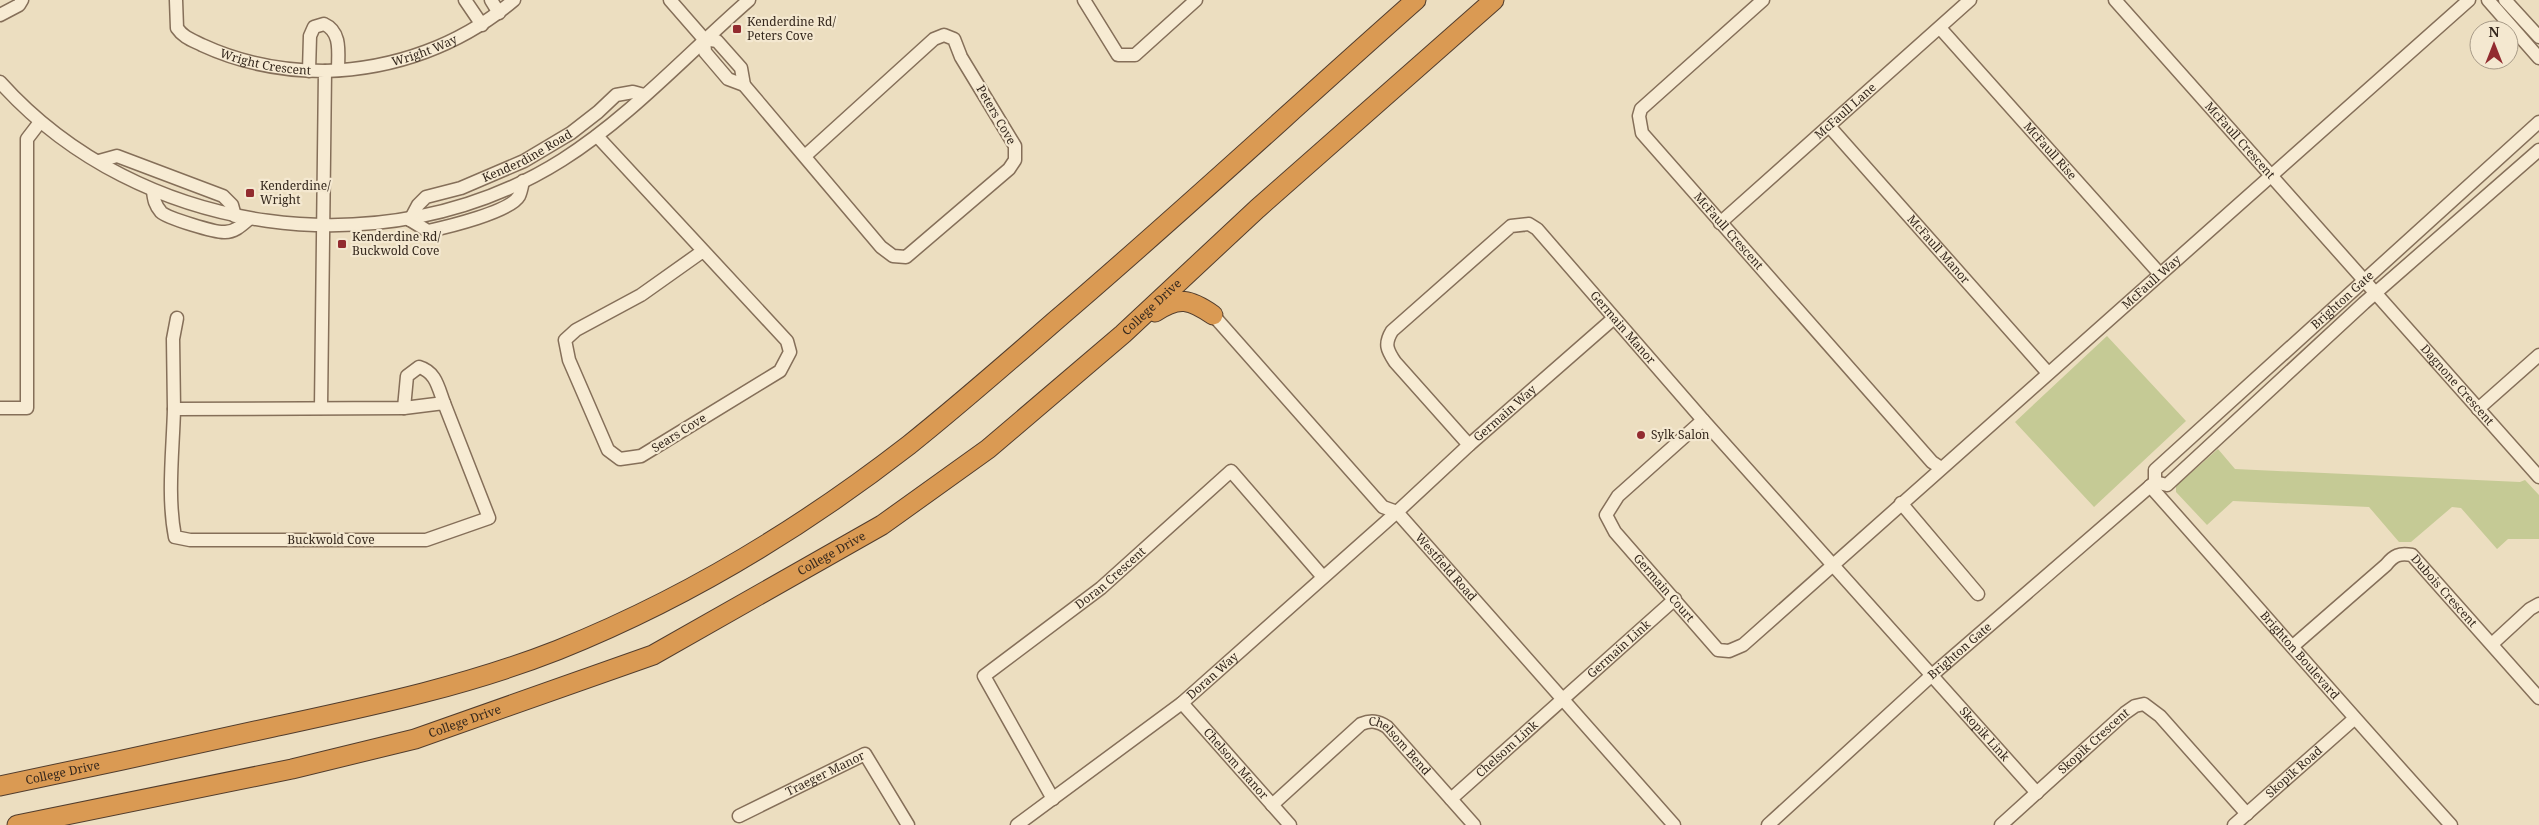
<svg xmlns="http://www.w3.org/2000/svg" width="2539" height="825" font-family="'Noto Serif',serif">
<rect width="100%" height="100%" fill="#ecdec0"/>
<path fill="#c5ca95" d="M2107 336 2186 421 2094 507 2015 422Z
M2218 449 2235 469 2520 482 2525 480 2539 495V539H2508L2497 549 2461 508 2452 507 2411 542H2399L2369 507 2233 501 2207 525 2176 492V486Z"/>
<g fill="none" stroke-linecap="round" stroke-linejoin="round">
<defs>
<g id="minor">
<path id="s1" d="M176 0 177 28C183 37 192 40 202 45 241 63 282 71 325 71L321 408"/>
<path d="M465 0 482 25"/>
<path d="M491 0 499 13"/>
<path d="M670 0 704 39"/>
<path d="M1084 0 1118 55H1135L1196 0"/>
<path id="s2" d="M1763 0 1641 109 1639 116 1642 133 1932 462 1941 468"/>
<path id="s3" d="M2115 0 2539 477"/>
<path d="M2488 0 2539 58"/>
<path d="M2505 0 2539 37"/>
<path d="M0 15 19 5 22 0"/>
<path id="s4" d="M1940 28 2159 273"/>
<path d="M704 39 705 52 728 79 744 85 881 247 893 256 906 257 1009 169 1015 160V146L961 57 954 39 944 35 934 39 805 156"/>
<path d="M704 39 717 41 741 68 744 85"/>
<path d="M309 71 310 36 314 27 324 24C342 32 338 53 338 70"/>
<path id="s5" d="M325 71C395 69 461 45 514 0"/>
<path d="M0 82C139 237 386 271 562 160 630 117 688 53 749 0"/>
<path id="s6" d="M1829 126 2048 373"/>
<path d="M597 136 787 341 790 352 780 371 641 456 620 459 608 450 569 360 565 340 576 330 641 295 703 251"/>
<path d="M99 161 117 156 223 196 232 205 235 216"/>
<path d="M153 191C154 200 155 205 161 212 167 218 216 233 225 232 235 232 242 225 249 219"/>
<path id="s7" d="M410 220 418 205 426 197 461 188 524 161 571 133 598 112 616 95 633 92 644 95"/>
<path d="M410 220 428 231C447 227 510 212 519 196 521 192 522 186 523 181"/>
<path id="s8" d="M1720 223 1970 0"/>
<path id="s9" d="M1213 315 1383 507 1397 512 1674 825"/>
<path d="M444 403 489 518 426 540H190L175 537C167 496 173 450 174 409L404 408Z"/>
<path d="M0 408H27V139L40 122"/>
<path d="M404 408 407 376 419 367C436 372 438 387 444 403"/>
<path d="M174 409 173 339 177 318"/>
<path d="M2478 409 2539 355"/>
<path id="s10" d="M1703 420 1618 496 1606 515 1615 532 1718 650 1729 651 1743 645 2469 0"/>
<path id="s11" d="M1469 445 1395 362C1387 350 1384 344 1392 331L1511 226 1529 224 1537 229 1703 420 2037 793"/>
<path id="s12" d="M2155 482V470L2539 122"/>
<path d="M2155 482 2167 485 2364 303 2539 150"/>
<path id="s13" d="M2150 486C2251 599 2349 713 2451 825"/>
<path d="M1901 503 1978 594"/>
<path d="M2492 644 2530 609 2539 604"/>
<path id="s14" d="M2293 646 2386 565C2394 555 2399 553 2412 555L2539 698"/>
<path id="s15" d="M1182 703 1290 825"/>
<path id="s16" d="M1053 799 984 676 1101 588 1231 471 1323 577"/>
<path id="s17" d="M1451 799 1675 599"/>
<path id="s18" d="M1272 805 1361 724C1371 720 1378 721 1387 727L1474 825"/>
<path id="s19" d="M739 816 865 754 908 825"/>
<path id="s20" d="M1017 825 1182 703 1397 512 1469 445 1614 318"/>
<path id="s21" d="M1768 825 1932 675 2155 482"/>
<path id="s22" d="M2001 825 2125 713 2135 706 2144 704 2160 716 2247 814"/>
<path id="s23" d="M2234 825 2354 719"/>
</g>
<g id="highway">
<path d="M1155 312C1179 296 1190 299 1213 315"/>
<path id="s24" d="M0 786C90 767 179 748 269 728 366 707 464 687 558 650 683 600 802 528 909 445 959 405 1007 363 1055 321 1177 217 1295 107 1416 0"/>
<path id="s25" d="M17 825 292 769 415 739 653 655 882 525 988 449 1123 334 1257 209 1494 0"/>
</g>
</defs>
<use href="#minor" stroke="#856f59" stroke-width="15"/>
<use href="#highway" stroke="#523d2d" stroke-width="21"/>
<use href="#minor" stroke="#f7ebd3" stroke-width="12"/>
<use href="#highway" stroke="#da9a53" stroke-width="19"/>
</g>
<g fill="#922b2f" stroke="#f4e8d0" stroke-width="2">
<rect x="732" y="24" width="10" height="10" rx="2.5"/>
<rect x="245" y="188" width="10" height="10" rx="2.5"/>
<rect x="337" y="239" width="10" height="10" rx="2.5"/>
<circle cx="1641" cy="435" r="5"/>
</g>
<g text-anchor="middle" stroke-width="4.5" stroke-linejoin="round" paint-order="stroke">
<g font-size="12" fill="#35281d" stroke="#f4e8d0" text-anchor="start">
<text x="747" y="26">Kenderdine Rd/<tspan x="747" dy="14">Peters Cove</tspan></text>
<text x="260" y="190">Kenderdine/<tspan x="260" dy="14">Wright</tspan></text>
<text x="352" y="241">Kenderdine Rd/<tspan x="352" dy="14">Buckwold Cove</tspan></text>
<text x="1651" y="439">Sylk Salon</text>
</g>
<g font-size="12" fill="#35281d" stroke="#f4e8d0">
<text dy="4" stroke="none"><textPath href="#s5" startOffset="102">Wright Way</textPath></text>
<text dy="4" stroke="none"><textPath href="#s1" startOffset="125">Wright Crescent</textPath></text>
<text dy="4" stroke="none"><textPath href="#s8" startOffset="168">McFaull Lane</textPath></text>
<text transform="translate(996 115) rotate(60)" y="4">Peters Cove</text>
<text dy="4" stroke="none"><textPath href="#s3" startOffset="188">McFaull Crescent</textPath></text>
<text dy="4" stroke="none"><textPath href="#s4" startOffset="165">McFaull Rise</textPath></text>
<text dy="4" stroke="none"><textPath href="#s7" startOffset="138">Kenderdine Road</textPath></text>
<text dy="4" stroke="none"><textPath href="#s2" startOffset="319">McFaull Crescent</textPath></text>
<text dy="4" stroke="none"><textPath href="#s6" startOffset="165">McFaull Manor</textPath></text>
<text dy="4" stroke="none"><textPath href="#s10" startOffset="885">McFaull Way</textPath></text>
<text dy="4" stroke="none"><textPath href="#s12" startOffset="265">Brighton Gate</textPath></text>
<text dy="4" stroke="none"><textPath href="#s25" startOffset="1270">College Drive</textPath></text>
<text dy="4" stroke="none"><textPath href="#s11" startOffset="462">Germain Manor</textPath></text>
<text dy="4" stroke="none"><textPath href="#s3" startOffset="515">Dagnone Crescent</textPath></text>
<text dy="4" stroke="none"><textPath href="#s20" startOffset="639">Germain Way</textPath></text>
<text transform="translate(679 433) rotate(-32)" y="4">Sears Cove</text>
<text x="331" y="544">Buckwold Cove</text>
<text dy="4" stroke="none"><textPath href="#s25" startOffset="865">College Drive</textPath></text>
<text dy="4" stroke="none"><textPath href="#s9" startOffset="345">Westfield Road</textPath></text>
<text dy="4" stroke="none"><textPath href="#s16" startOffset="301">Doran Crescent</textPath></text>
<text dy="4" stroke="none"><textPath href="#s10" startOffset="230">Germain Court</textPath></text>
<text dy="4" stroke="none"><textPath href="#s14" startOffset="201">Dubois Crescent</textPath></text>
<text dy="4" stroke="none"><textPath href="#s17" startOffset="225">Germain Link</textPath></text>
<text dy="4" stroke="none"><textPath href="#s21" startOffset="259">Brighton Gate</textPath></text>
<text dy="4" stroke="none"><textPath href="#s13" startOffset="226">Brighton Boulevard</textPath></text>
<text dy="4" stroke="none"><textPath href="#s20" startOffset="246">Doran Way</textPath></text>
<text dy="4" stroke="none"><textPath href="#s25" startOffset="460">College Drive</textPath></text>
<text dy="4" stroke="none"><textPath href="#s11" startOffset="1006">Skopik Link</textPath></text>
<text dy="4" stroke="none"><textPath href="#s22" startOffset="125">Skopik Crescent</textPath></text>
<text dy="4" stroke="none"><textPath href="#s18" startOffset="169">Chelsom Bend</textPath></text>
<text dy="4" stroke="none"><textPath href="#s17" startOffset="75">Chelsom Link</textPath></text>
<text dy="4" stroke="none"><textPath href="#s15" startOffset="81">Chelsom Manor</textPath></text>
<text dy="4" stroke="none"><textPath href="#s23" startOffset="80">Skopik Road</textPath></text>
<text dy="4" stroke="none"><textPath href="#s24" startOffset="64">College Drive</textPath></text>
<text dy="4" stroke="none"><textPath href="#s19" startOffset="96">Traeger Manor</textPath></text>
</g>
</g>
<g transform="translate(2494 45)"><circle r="24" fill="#f4e8d0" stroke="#a89b88"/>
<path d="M0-4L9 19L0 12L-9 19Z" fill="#922b2f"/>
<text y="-8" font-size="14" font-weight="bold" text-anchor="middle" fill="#35281d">N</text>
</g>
</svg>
